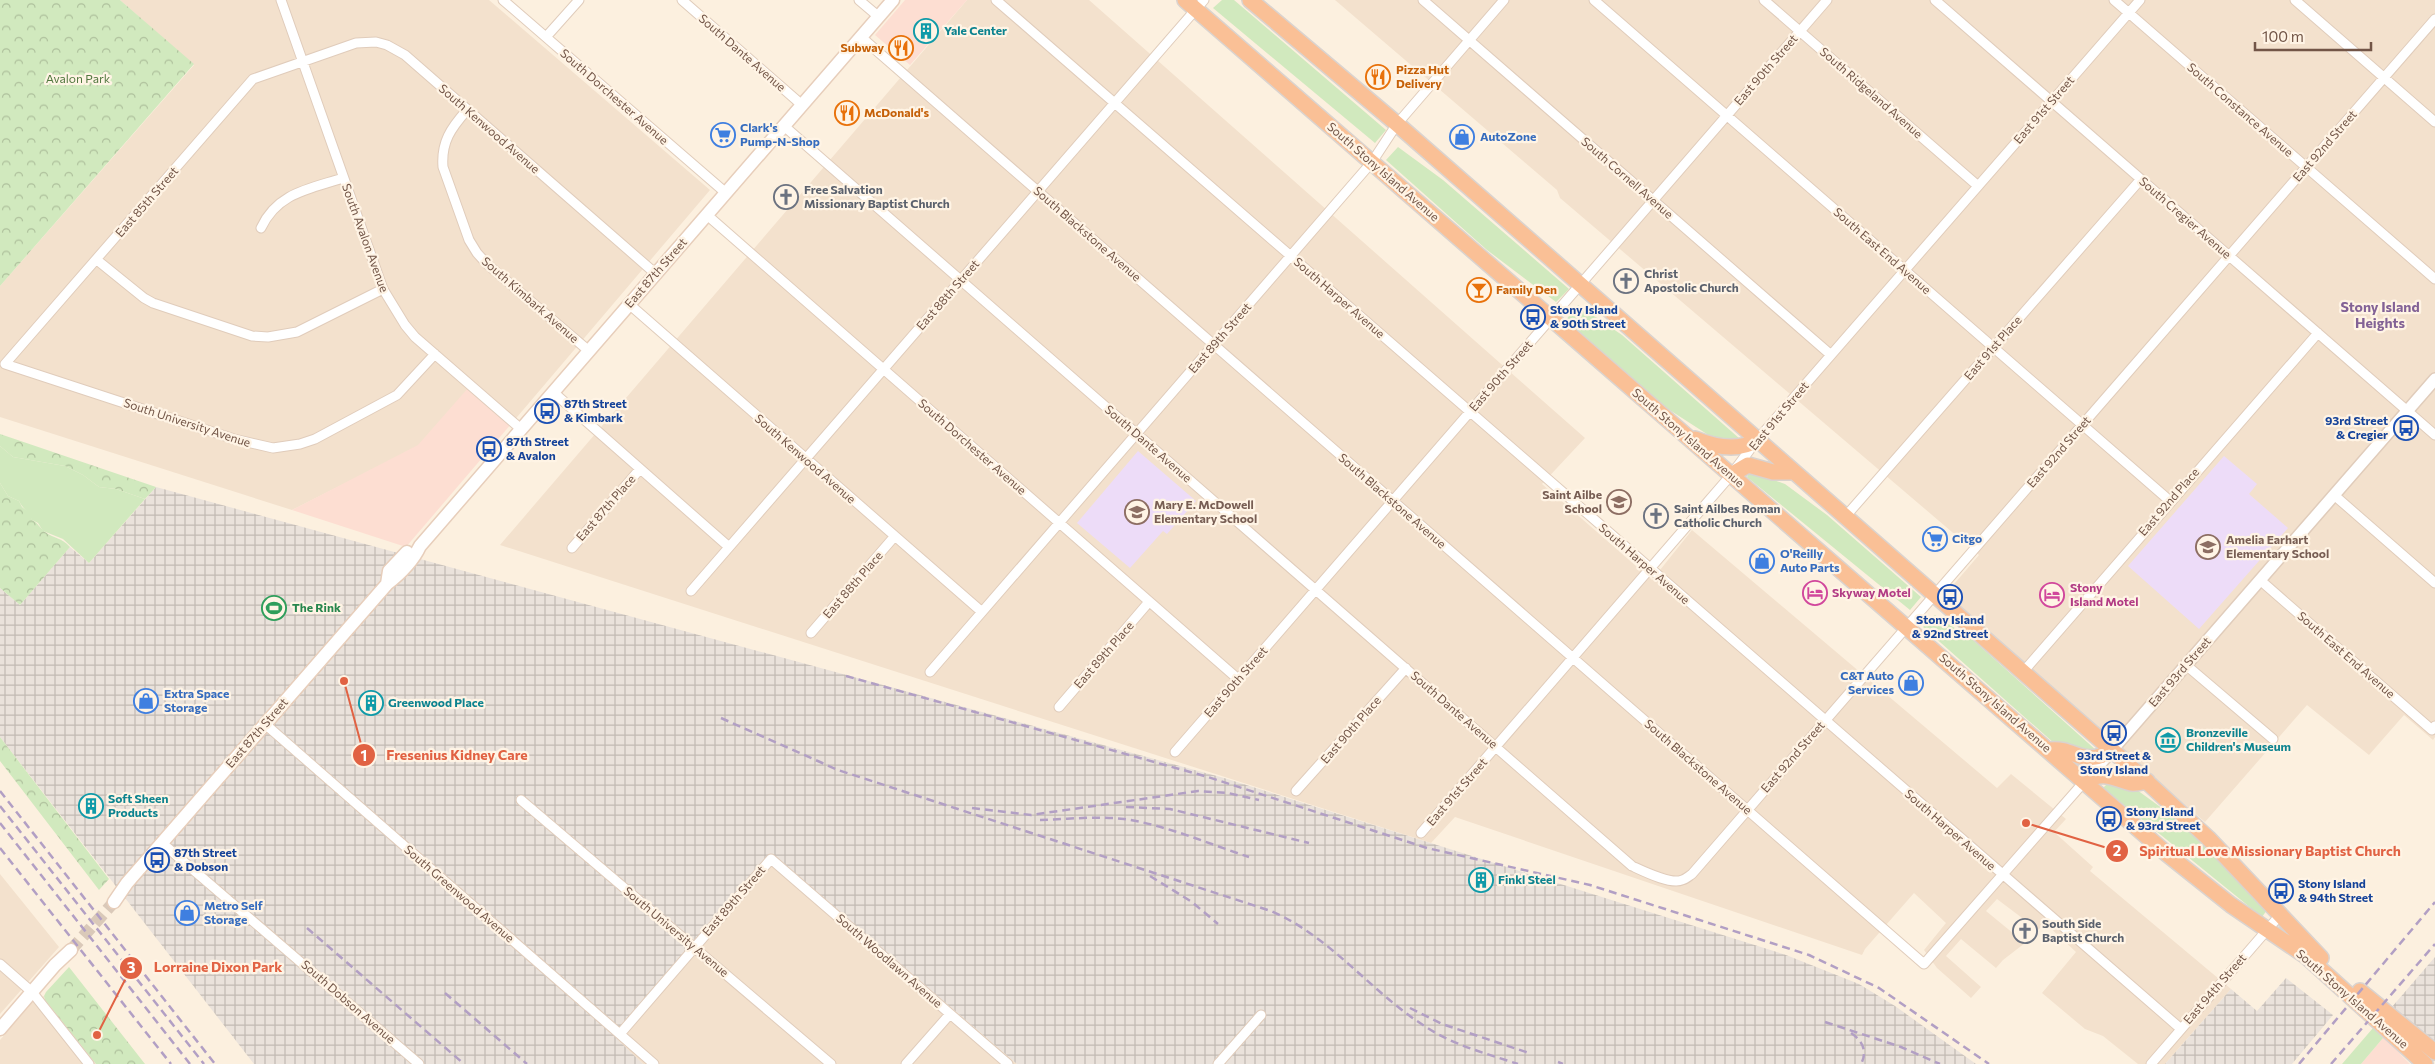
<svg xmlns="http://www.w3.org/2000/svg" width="2435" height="1064" font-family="Commissioner,sans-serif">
<defs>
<pattern id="industrial-grid" width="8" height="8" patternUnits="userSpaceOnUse" patternTransform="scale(1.25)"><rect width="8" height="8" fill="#eae2db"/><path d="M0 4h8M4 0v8" fill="none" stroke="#c2bab3"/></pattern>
<pattern id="forest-crowns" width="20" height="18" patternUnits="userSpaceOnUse" patternTransform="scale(1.25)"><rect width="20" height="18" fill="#d1e9be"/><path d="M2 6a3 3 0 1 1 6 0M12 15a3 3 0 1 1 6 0" fill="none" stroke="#aec09c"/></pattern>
</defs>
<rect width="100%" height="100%" fill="#fcf0df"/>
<path fill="#f3e1cd" d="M120 0H489L710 190 512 423 417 447 292 510 0 417V286L194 65Z
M967 0H1089L1585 438 1542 484 1652 580 1692 530 1997 788 2011 774 2066 819 2054 832 2093 867 2090 871 2231 989 2165 1064H2138L2103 1036 2085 1029 2042 993 2076 952 2045 923 2038 930 1997 899 1986 911 2025 943 2003 960 1996 968 1961 939 1946 956 1981 987 1971 998 1937 968 1924 950 1946 923 1914 893 1865 949 1862 955 1455 817 1431 843 500 545Z
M1335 0H2435V737L2433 740 2404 715 2369 755 2307 705 2205 822 1943 597 1979 555 1560 198 1557 190Z
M774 856 1017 1064H643L619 1042Z
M0 874 59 947 0 1014Z
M44 996 45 1000 96 1064H0V1040L32 1003Z"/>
<path fill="#fdded2" d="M905 0H967L910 65 875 35Z
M469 387 512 423 406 547 292 510 418 445Z
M2376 1025 2401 1055 2410 1064H2361L2383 1038 2373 1028Z"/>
<path fill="url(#industrial-grid)" d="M156 487 1224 778 1786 955 1859 984 1895 1006 1976 1064H1017L774 856 619 1041 643 1064H254L0 737V588L20 605 70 547 89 563Z
M2435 957V1043L2391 1008Z
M2286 978 2333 1015 2292 1064H2165L2231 989 2257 1011Z"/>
<path fill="#eddcf8" d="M1138 451 1196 501 1167 534 1163 531 1130 568 1077 523Z
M2224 456 2257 484 2249 494 2288 528 2199 629 2128 566Z"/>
<path fill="#d1e9be" d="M1222 0H1234L1386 130 1375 143 1213 8Z
M1398 147 1443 180 1569 289 1556 302 1487 250 1386 160Z
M1578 305 1622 335 1740 439 1736 444 1713 438 1665 407 1565 321Z
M0 446 13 457 65 466 83 475 99 487 116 489 145 499 89 563 63 539 43 531 38 523 32 520C29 512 23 509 19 501L8 496 0 483Z
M1750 472 1785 484 1827 515 1921 597 1910 610 1747 477Z
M1935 615 1973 640 2097 751 2093 755 2055 744 1923 627Z
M2109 782 2137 790 2181 822 2267 910 2262 917 2103 788Z
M2373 1028 2383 1038 2361 1064H2342Z"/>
<path fill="url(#forest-crowns)" d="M0 0H120L194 64 0 286Z
M0 434 156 487 145 499 116 489 99 487 83 475 65 466 13 457 0 446Z
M0 483 8 496 19 501 22 507 31 514 32 520C38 523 40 528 45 532 55 539 61 537 70 547L20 605 0 588Z
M0 737 109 879 99 890 0 761Z
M69 967 145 1064H96L45 1000 44 996 46 992Z"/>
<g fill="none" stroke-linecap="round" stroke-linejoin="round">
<path stroke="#dac9b9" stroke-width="12" stroke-dasharray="12 6" stroke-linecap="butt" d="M71 950 114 902"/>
<defs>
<path id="minor" d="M281 0 383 289 405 325 415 337 521 429
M503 0 726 193
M682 0 802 105
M859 0 879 17
M996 0 2181 1029
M1423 0 1831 355
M1594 0 2170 501
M1764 0 1978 186
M1935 0 2435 435
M2114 0 2435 279
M2295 0 2435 122
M546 37 579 0
M861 37 1924 964 2084 782
M467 110C451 128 441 142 443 167L469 240 477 253 487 264 589 351
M784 126 1632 866C1643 871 1671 885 1682 880 1686 879 1689 876 1692 874L2435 19
M707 215 1238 679
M261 228C277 193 309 189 343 178
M97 260 144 298 153 303 252 336 268 337 297 332 383 289
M629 304 982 612
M435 354 397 395 315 439 300 444 273 448 234 439 5 364 253 79 356 43 376 42 387 45 405 55 656 274
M553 392 729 547
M2334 495 2435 583
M1845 517 2141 179
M572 548 640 469
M2260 580 2432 730 2435 726
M691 591 1204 0
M811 633 894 537
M2186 665 2273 739
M930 672 1372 162 1397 124 1504 0
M2023 672 2318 333
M1059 707 1148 603
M265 724 654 1064
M1175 752 1827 0
M1296 791 1406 668
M521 800 831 1064
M1421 833 1731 475 1757 440 2140 0
M162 843 419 1064
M0 964 32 992 89 1064
M620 1034 771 859 1008 1064
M906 1064 950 1014
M1218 1064 1261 1015
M2151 1064 2280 915"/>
<path id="tertiary" d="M2086 780 2435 379"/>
<path id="secondary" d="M387 584 389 571 407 552
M114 902 127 883 387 584C400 574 413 561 420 546L893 0
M0 1029 55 965 71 950"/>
<path id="trunk" d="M1185 0 2167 854 2231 905 2306 956 2425 1064
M1250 0 1397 124 2121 758 2208 838 2321 958
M1695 439C1715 447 1738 452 1757 440
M1731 475 1748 465 1773 472H1793
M2050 750C2075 747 2083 769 2112 750
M2084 782C2105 770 2111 778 2131 783 2135 784 2142 782 2147 781
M2360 991 2435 1052"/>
</defs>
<use href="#minor" stroke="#e0ccbb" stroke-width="11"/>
<use href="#tertiary" stroke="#e0ccbb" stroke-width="14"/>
<use href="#secondary" stroke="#e7cebb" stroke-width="15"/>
<use href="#trunk" stroke="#dad3cf" stroke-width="18"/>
<use href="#minor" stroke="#fff" stroke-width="9"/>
<use href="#tertiary" stroke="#fff" stroke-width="11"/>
<use href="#secondary" stroke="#fff" stroke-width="12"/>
<use href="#trunk" stroke="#fac096" stroke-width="15"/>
<path stroke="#b29fc4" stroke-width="2.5" stroke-dasharray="8 5" stroke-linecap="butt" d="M846 676 1208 777 1427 848 1590 885 1809 955 1879 988 1989 1064
M721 718 838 770 1271 911C1331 937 1369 990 1423 1025 1452 1045 1485 1053 1518 1064
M0 791 215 1064
M0 806 204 1064
M1126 807 1170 809 1309 843
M972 808 1031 815 1198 791 1228 793 1259 800
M1040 820C1068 819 1097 816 1124 819 1166 825 1209 844 1249 857
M0 823 190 1064
M0 848 171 1064
M1150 876 1192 902 1218 924
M307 928 464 1064
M445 993 527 1064
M1410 1008 1442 1024 1529 1053
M1825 1022 1901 1047 1940 1064
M1851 1033C1862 1040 1868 1051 1861 1064
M1558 1062 1563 1064
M2299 1064 2435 902
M2331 1064 2435 944"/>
</g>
<defs>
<symbol id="building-ring" viewBox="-11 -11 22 22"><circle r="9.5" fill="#fff4e5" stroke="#0f9aa8" stroke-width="1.5"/><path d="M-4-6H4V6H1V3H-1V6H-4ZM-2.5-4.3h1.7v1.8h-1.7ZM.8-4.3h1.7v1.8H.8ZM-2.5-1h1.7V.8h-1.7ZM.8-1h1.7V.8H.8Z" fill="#0f9aa8"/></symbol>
<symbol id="restaurant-ring" viewBox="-11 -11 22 22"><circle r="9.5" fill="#fff4e5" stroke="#e8710a" stroke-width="1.5"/><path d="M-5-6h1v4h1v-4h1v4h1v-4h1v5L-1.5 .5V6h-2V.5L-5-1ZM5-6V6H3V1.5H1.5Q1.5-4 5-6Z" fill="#e8710a"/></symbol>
<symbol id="supermarket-ring" viewBox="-11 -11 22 22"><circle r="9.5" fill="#fff4e5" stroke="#3f7fe0" stroke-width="1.5"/><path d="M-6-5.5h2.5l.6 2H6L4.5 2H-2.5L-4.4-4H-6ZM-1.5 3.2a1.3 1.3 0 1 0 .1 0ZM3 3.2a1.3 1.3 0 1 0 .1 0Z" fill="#3f7fe0"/></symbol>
<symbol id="shop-ring" viewBox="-11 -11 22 22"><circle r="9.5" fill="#fff4e5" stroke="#3f7fe0" stroke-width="1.5"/><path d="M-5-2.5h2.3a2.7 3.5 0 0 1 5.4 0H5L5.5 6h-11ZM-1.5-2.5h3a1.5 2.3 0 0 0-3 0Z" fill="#3f7fe0"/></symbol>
<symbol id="church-ring" viewBox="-11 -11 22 22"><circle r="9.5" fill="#fff4e5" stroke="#6b7280" stroke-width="1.5"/><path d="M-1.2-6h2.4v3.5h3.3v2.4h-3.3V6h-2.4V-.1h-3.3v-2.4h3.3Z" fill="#6b7280"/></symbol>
<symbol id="bar-ring" viewBox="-11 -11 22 22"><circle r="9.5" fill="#fff4e5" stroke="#e8710a" stroke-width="1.5"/><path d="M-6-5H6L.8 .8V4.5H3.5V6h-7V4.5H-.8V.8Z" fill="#e8710a"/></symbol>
<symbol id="bus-ring" viewBox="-11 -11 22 22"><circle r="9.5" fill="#fff4e5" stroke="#1a4fb4" stroke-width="1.5"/><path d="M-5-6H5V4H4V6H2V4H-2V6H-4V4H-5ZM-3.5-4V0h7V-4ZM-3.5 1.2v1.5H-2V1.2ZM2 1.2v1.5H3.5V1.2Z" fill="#1a4fb4"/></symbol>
<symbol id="school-ring" viewBox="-11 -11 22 22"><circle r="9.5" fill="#fff4e5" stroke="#8d6e63" stroke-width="1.5"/><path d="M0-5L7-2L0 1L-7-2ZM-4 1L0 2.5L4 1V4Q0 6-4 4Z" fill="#8d6e63"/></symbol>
<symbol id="hotel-ring" viewBox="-11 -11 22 22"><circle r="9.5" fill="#fff4e5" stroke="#d1479c" stroke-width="1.5"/><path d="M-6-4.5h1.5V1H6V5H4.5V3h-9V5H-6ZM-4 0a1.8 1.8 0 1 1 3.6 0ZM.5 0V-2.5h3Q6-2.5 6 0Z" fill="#d1479c"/></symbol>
<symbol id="stadium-ring" viewBox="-11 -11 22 22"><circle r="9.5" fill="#fff4e5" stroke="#2e9e5b" stroke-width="1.5"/><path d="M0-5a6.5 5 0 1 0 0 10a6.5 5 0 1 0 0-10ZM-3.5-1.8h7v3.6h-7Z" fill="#2e9e5b"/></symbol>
<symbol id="museum-ring" viewBox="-11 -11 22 22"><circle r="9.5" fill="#fff4e5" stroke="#0f9aa8" stroke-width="1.5"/><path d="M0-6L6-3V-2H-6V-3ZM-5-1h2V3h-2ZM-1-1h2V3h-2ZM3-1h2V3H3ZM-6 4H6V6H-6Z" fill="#0f9aa8"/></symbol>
</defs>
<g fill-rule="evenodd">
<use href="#building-ring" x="912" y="17" width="28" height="28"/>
<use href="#restaurant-ring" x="887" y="34" width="28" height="28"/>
<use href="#restaurant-ring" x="1364" y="63" width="28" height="28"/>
<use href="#restaurant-ring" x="833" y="99" width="28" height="28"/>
<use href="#supermarket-ring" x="709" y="121" width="28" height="28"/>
<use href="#shop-ring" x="1448" y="123" width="28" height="28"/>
<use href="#church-ring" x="772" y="183" width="28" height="28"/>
<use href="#church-ring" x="1612" y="267" width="28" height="28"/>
<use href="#bar-ring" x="1465" y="276" width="28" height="28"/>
<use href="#bus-ring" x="1519" y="303" width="28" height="28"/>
<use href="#bus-ring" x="533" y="397" width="28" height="28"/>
<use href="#bus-ring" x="2392" y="414" width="28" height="28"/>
<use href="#bus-ring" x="475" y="435" width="28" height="28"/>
<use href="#school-ring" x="1605" y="488" width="28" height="28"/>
<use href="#school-ring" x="1123" y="498" width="28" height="28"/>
<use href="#church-ring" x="1642" y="502" width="28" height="28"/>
<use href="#supermarket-ring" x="1921" y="525" width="28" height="28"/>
<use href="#school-ring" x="2194" y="533" width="28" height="28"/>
<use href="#shop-ring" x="1748" y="547" width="28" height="28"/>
<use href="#hotel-ring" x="1801" y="579" width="28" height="28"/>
<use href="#hotel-ring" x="2038" y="581" width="28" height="28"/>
<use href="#bus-ring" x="1936" y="583" width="28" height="28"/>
<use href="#stadium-ring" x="260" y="594" width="28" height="28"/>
<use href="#shop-ring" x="1897" y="669" width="28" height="28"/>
<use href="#shop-ring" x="132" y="687" width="28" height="28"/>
<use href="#building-ring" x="357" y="689" width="28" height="28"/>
<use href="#bus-ring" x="2100" y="719" width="28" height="28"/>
<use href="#museum-ring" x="2154" y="726" width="28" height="28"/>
<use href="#building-ring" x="77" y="792" width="28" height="28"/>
<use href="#bus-ring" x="2095" y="805" width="28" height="28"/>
<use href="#bus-ring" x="143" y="846" width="28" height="28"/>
<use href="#building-ring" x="1467" y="866" width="28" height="28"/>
<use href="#bus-ring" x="2267" y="877" width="28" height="28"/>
<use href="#shop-ring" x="173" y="899" width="28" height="28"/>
<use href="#church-ring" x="2011" y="917" width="28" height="28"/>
</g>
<g text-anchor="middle" stroke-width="4.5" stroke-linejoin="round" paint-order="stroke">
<g font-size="12" font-weight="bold" fill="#0d838f" stroke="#fff4e5" text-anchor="start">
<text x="944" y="35">Yale Center</text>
<text x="388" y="707">Greenwood Place</text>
<text x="2186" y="737">Bronzeville<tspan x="2186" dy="14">Children's Museum</tspan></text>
<text x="108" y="803">Soft Sheen<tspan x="108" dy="14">Products</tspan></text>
<text x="1498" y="884">Finkl Steel</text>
</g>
<g font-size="12" font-weight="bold" fill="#c56008" stroke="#fff4e5" text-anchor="start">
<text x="884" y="52" text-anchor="end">Subway</text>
<text x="1396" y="74">Pizza Hut<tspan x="1396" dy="14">Delivery</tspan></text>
<text x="864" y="117">McDonald's</text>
<text x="1496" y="294">Family Den</text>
</g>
<g font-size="12" fill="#725547" stroke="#fff4e5">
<text transform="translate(742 53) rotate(41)" y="4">South Dante Avenue</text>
<text transform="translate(1766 70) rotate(-49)" y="4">East 90th Street</text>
<text transform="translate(1871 93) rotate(41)" y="4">South Ridgeland Avenue</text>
<text transform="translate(614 97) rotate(41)" y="4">South Dorchester Avenue</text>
<text transform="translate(2044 110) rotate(-49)" y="4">East 91st Street</text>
<text transform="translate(2240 110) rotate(41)" y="4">South Constance Avenue</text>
<text transform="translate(489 129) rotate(41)" y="4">South Kenwood Avenue</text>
<text transform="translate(2325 146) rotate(-49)" y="4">East 92nd Street</text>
<text transform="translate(1383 172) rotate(41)" y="4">South Stony Island Avenue</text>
<text transform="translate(1627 178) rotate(41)" y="4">South Cornell Avenue</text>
<text transform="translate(147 202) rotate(-49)" y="4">East 85th Street</text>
<text transform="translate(2185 218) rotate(41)" y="4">South Cregier Avenue</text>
<text transform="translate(1087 234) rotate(41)" y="4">South Blackstone Avenue</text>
<text transform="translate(365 238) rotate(70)" y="4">South Avalon Avenue</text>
<text transform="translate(1882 251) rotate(41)" y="4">South East End Avenue</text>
<text transform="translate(656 273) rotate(-49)" y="4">East 87th Street</text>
<text transform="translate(948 295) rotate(-49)" y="4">East 88th Street</text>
<text transform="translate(1339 298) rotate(41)" y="4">South Harper Avenue</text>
<text transform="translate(530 300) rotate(41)" y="4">South Kimbark Avenue</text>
<text transform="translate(1220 338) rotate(-49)" y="4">East 89th Street</text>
<text transform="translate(1993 348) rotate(-49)" y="4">East 91st Place</text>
<text transform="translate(1501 376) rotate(-49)" y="4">East 90th Street</text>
<text transform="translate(1779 416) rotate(-50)" y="4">East 91st Street</text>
<text transform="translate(187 423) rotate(18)" y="4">South University Avenue</text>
<text transform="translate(1688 438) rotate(41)" y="4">South Stony Island Avenue</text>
<text transform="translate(1148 444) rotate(41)" y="4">South Dante Avenue</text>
<text transform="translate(972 447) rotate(41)" y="4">South Dorchester Avenue</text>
<text transform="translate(2059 452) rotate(-49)" y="4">East 92nd Street</text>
<text transform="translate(805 459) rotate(41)" y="4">South Kenwood Avenue</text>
<text transform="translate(1392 501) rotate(41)" y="4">South Blackstone Avenue</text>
<text transform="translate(2169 502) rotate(-49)" y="4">East 92nd Place</text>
<text transform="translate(606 508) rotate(-49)" y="4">East 87th Place</text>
<text transform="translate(1644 564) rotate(41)" y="4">South Harper Avenue</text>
<text transform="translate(853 585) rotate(-49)" y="4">East 88th Place</text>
<text transform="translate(1104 655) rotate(-49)" y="4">East 89th Place</text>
<text transform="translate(2346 655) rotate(41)" y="4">South East End Avenue</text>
<text transform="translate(2180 672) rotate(-49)" y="4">East 93rd Street</text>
<text transform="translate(1236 682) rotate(-49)" y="4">East 90th Street</text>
<text transform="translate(1995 703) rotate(41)" y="4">South Stony Island Avenue</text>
<text transform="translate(1454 710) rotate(41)" y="4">South Dante Avenue</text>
<text transform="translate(1351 730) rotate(-49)" y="4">East 90th Place</text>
<text transform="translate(257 733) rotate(-49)" y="4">East 87th Street</text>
<text transform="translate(1793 757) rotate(-49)" y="4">East 92nd Street</text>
<text transform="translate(1698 767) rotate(41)" y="4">South Blackstone Avenue</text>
<text transform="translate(1457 792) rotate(-49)" y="4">East 91st Street</text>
<text transform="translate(1950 830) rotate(41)" y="4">South Harper Avenue</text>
<text transform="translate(459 894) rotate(41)" y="4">South Greenwood Avenue</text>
<text transform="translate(734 901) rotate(-49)" y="4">East 89th Street</text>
<text transform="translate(676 932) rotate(40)" y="4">South University Avenue</text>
<text transform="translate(889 961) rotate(41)" y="4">South Woodlawn Avenue</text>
<text transform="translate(2215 989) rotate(-49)" y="4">East 94th Street</text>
<text transform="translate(2352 999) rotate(41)" y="4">South Stony Island Avenue</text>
<text transform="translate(348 1002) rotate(41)" y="4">South Dobson Avenue</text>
</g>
<g font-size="12" fill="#52783f" stroke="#fff4e5">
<text x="78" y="83">Avalon Park</text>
</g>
<g font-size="12" font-weight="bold" fill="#366cbe" stroke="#fff4e5" text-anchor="start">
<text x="740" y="132">Clark's<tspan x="740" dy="14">Pump-N-Shop</tspan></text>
<text x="1480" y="141">AutoZone</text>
<text x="1952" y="543">Citgo</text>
<text x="1780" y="558">O'Reilly<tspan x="1780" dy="14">Auto Parts</tspan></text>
<text x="1894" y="680" text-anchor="end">C&amp;T Auto<tspan x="1894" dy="14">Services</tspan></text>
<text x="164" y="698">Extra Space<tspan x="164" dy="14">Storage</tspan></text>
<text x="204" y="910">Metro Self<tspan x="204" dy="14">Storage</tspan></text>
</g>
<g font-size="12" font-weight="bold" fill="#5b616d" stroke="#fff4e5" text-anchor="start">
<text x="804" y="194">Free Salvation<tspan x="804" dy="14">Missionary Baptist Church</tspan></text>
<text x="1644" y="278">Christ<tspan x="1644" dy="14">Apostolic Church</tspan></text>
<text x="1674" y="513">Saint Ailbes Roman<tspan x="1674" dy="14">Catholic Church</tspan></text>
<text x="2042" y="928">South Side<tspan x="2042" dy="14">Baptist Church</tspan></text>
</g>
<g font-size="12" font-weight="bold" fill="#164399" stroke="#fff4e5" text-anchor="start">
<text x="1550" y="314">Stony Island<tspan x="1550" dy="14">&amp; 90th Street</tspan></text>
<text x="564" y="408">87th Street<tspan x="564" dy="14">&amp; Kimbark</tspan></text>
<text x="2388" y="425" text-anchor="end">93rd Street<tspan x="2388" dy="14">&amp; Cregier</tspan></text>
<text x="506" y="446">87th Street<tspan x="506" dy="14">&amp; Avalon</tspan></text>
<text x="1950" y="624" text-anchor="middle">Stony Island<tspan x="1950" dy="14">&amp; 92nd Street</tspan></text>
<text x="2114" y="760" text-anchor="middle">93rd Street &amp;<tspan x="2114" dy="14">Stony Island</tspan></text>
<text x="2126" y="816">Stony Island<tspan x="2126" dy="14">&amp; 93rd Street</tspan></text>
<text x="174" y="857">87th Street<tspan x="174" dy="14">&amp; Dobson</tspan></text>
<text x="2298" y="888">Stony Island<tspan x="2298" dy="14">&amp; 94th Street</tspan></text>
</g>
<g font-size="12" font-weight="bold" fill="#785e54" stroke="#fff4e5" text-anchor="start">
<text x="1602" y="499" text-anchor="end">Saint Ailbe<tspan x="1602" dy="14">School</tspan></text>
<text x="1154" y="509">Mary E. McDowell<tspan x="1154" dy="14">Elementary School</tspan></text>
<text x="2226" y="544">Amelia Earhart<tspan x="2226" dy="14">Elementary School</tspan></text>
</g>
<g font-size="12" font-weight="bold" fill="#b23c85" stroke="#fff4e5" text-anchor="start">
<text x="2070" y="592">Stony<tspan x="2070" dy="14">Island Motel</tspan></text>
<text x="1832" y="597">Skyway Motel</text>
</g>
<g font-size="12" font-weight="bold" fill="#27864d" stroke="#fff4e5" text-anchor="start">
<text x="292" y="612">The Rink</text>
</g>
<g font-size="14" font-weight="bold" fill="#836296" stroke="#fff4e5">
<text x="2380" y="312">Stony Island<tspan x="2380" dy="16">Heights</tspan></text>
</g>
</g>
<path fill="none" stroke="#e16243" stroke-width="2" d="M344 681L364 755M2026 823L2117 851M97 1035L131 968"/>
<g fill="#e16243" stroke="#fff4e5" stroke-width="2">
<circle cx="344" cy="681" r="5"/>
<circle cx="2026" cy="823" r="5"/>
<circle cx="97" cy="1035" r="5"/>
<circle cx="364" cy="755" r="12"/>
<circle cx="2117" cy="851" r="12"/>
<circle cx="131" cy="968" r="12"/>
</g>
<g font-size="15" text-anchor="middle" font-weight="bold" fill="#fff">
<text x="364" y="761">1</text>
<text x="2117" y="856">2</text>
<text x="131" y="973">3</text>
</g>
<g font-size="14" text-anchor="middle" font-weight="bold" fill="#e16243" stroke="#fff4e5" stroke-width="4.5" stroke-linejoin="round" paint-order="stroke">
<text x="457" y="760">Fresenius Kidney Care</text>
<text x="2270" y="856">Spiritual Love Missionary Baptist Church</text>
<text x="218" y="972">Lorraine Dixon Park</text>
</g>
<path d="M2255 42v8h116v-8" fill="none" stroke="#725547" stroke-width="2.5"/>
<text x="2262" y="42" font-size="15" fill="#725547" stroke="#fff4e5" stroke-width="4" paint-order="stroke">100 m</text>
</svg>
